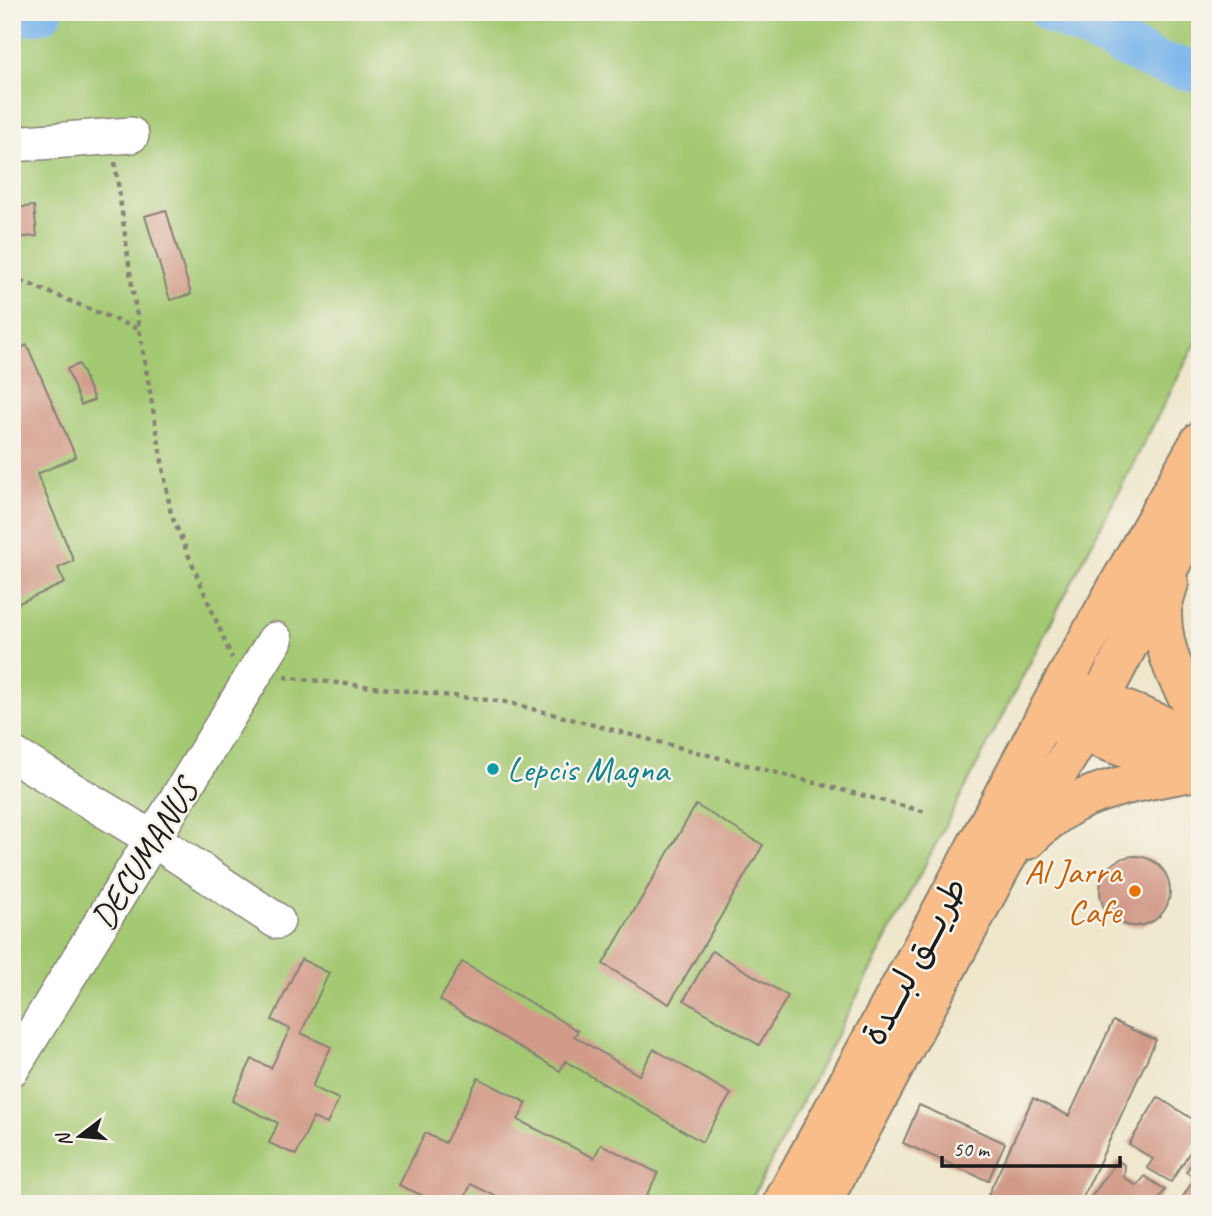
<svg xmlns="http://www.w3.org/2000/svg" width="1212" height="1216" font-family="Caveat,'Playpen Sans Arabic',sans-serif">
<rect width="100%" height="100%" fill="#f7f3e8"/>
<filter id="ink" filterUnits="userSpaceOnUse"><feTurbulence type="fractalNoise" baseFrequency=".0143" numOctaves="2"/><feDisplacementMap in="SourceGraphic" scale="14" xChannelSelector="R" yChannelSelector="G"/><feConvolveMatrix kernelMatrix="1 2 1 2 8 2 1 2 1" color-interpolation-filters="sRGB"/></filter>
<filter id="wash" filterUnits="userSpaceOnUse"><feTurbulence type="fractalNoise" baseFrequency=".00686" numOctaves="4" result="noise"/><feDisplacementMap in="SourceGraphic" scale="28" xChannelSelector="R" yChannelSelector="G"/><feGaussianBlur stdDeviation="1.57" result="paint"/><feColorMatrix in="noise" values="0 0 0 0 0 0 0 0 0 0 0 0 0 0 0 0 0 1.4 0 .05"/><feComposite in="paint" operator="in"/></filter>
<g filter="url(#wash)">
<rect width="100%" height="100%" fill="#efe7cc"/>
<path fill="#a4c973" stroke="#607248" stroke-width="2" d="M12 12H1200V335L749 1204H12Z"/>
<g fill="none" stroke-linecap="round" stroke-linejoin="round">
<path stroke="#79b5eb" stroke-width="42" d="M1051 12 1159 63 1200 72
M12 17 42 12"/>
</g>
<g id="blocks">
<path fill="#d29a88" d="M34 206 37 236 12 238V208Z
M166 210 191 294 170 300 145 216Z
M27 345 76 457 37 474 74 561 58 568 65 583 12 606V352Z
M79 364 94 400 81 405 67 369Z
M696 805 763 845 669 1004 603 964Z
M1100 891a35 35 0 1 1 70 0a35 35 0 1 1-70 0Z
M712 951 788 996 759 1045 684 1000Z
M301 959 329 973 301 1033 331 1047 312 1087 339 1099 327 1124 313 1118 296 1155 269 1143 278 1123 232 1101 252 1059 271 1068 290 1029 272 1020Z
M462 962 578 1031 574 1036 639 1075 654 1049 731 1094 702 1142 565 1061 560 1071 440 1000Z
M1113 1021 1156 1040 1080 1204H1006L988 1195 1033 1098 1069 1116Z
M478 1078 527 1103 518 1120 594 1158 601 1144 658 1173 642 1204H511L471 1184 462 1204H441L399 1185 425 1133 445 1143Z
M1158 1097 1200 1124V1136L1171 1182 1147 1168 1153 1159 1129 1144Z
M919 1105 1005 1143 988 1181 903 1143Z
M1196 1157 1200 1159V1204H1178L1195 1178 1186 1172Z
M1118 1160 1125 1166 1124 1177 1137 1186 1145 1176 1165 1190 1155 1204H1086Z"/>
</g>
</g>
<g filter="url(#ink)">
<use href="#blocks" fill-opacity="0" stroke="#868274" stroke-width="2"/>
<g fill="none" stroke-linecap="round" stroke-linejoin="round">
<defs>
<path id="minor" d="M12 144 131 135
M12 754 153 839 277 921
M12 1068 275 640"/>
<path id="major" d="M1169 583C1166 593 1161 606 1162 616 1163 651 1179 687 1200 715
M1077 691 1200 740
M1060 724 1191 772
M1027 840C1043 824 1064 807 1085 798 1119 784 1155 779 1191 772
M782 1204 933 927 1062 685 1200 441
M821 1204 1003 863 1082 733 1175 556 1200 512"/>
</defs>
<use href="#minor" stroke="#868274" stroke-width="38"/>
<use href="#major" stroke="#868274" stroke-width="42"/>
<path stroke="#868274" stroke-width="4.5" stroke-dasharray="5 5" stroke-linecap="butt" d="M115 162 133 293 171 514 232 658
M12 277 138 329
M284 677 506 702 926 812"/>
<use href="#minor" stroke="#fff" stroke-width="35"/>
<use href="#major" stroke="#f8bd89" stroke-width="38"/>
</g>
</g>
<circle fill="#0f9aa8" stroke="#f7f3e8" stroke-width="2.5" cx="493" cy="769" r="7"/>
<circle fill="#e8710a" stroke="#f7f3e8" stroke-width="2.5" cx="1135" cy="891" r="7"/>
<g text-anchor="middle" stroke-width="5" stroke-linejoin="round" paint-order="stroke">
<g font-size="35" fill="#0d838f" stroke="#f7f3e8" text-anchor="start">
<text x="507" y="781">Lepcis Magna</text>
</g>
<g font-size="35" fill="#1c1c1c" stroke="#f7f3e8">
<text transform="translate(144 854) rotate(-58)" y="12">DECUMANUS</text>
<text transform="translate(914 961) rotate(-62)" y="12">طريـــق لبـــدة</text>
</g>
<g font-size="35" fill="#c56008" stroke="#f7f3e8" text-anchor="end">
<text x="1121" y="883">Al Jarra<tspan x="1121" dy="40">Cafe</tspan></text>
</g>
</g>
<rect width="1212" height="1216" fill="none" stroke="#f7f3e8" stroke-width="42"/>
<g transform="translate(80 1136) rotate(254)" stroke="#f7f3e8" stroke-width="5" paint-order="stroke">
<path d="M0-5L12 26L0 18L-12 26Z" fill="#1c1c1c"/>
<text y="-10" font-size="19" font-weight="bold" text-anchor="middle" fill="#1c1c1c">N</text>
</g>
<path d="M942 1156v10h178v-10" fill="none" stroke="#1c1c1c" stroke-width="3.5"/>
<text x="953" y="1156" font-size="21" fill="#1c1c1c" stroke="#f7f3e8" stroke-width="5" paint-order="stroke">50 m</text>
</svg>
